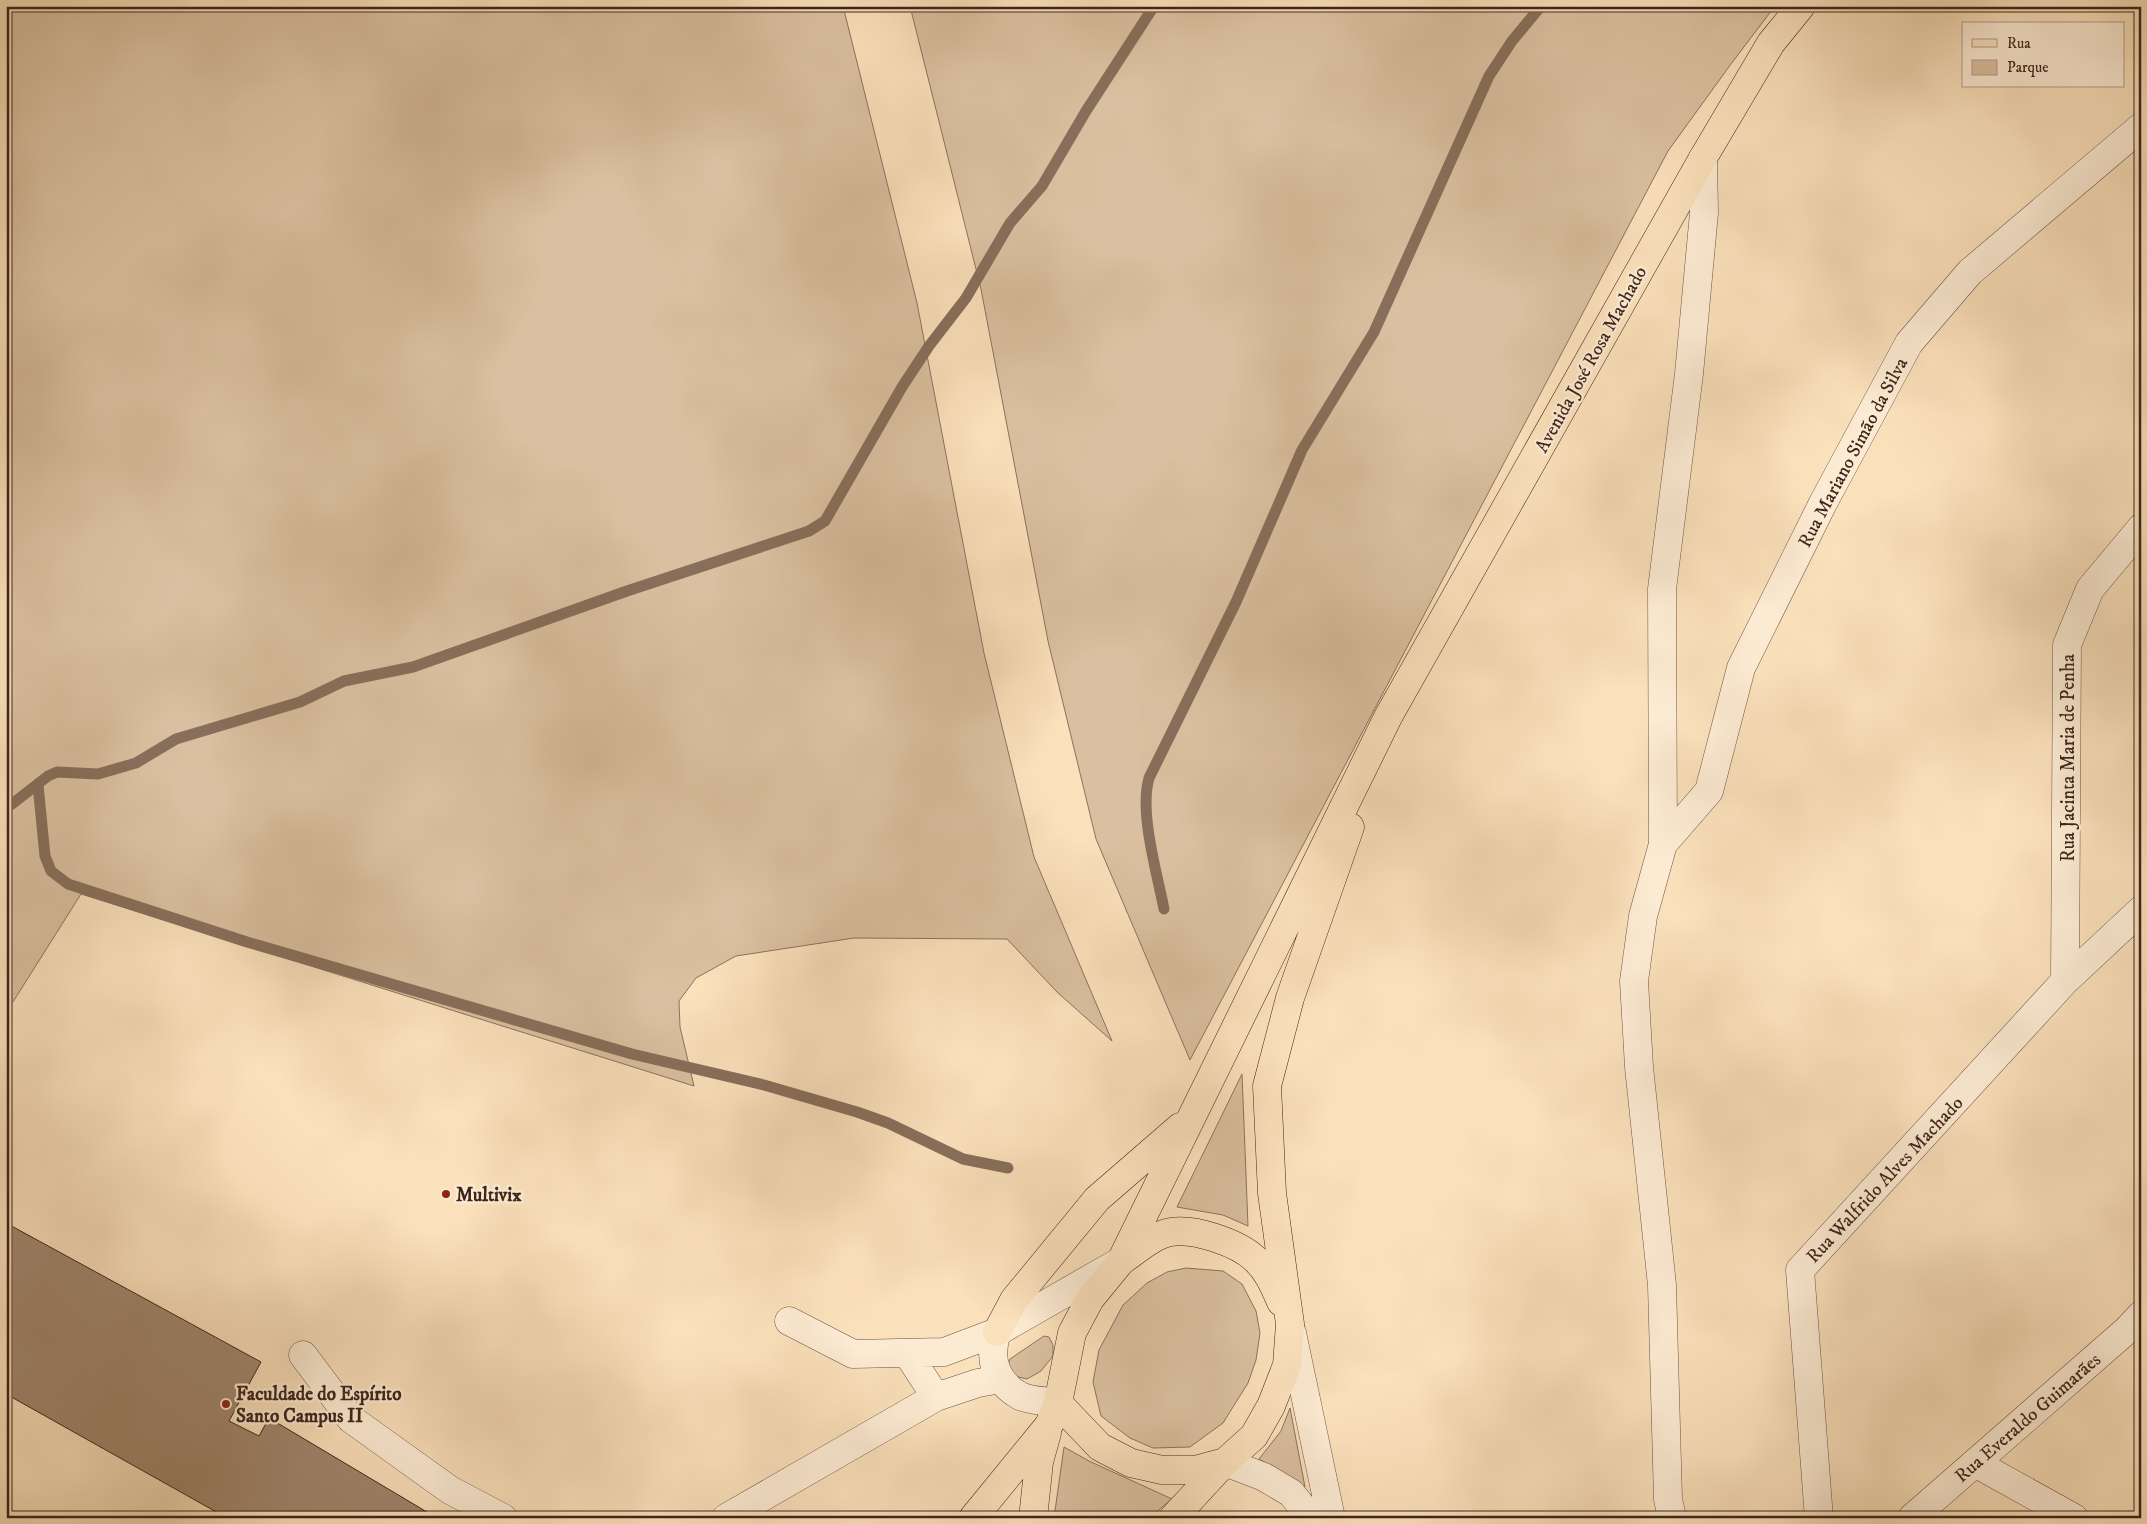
<svg xmlns="http://www.w3.org/2000/svg" width="2147" height="1524" font-family="'IM FELL DW Pica',serif">
<rect width="100%" height="100%" fill="#fae0bb"/>
<filter id="stains"><feTurbulence type="fractalNoise" baseFrequency=".004" numOctaves="4"/><feColorMatrix values="0 0 0 0 .2 0 0 0 0 .09 0 0 0 0 .02 0 0 0 .5 -.17"/></filter>
<radialGradient id="worn" r=".72"><stop offset=".6" stop-color="#630" stop-opacity="0"/><stop offset="1" stop-color="#630" stop-opacity=".3"/></radialGradient>
<path fill="#dac0a0" stroke="#8c725e" d="M6 6H843L917 303 984 653 1034 857 1112 1041 1057 992 1007 939 854 938 736 956 696 978 679 1001 680 1027 694 1086 81 894 6 1013Z
M910 6H1775L1731 64 1668 151 1190 1060 1096 839 1048 641 981 289Z
M1242 1074 1248 1226 1223 1215 1177 1207Z
M1186 1268 1223 1271 1242 1284 1256 1311 1260 1333 1256 1360 1248 1383 1223 1423 1190 1447 1153 1448 1130 1438 1101 1416 1093 1382 1099 1350 1123 1305 1147 1283 1167 1272Z
M1044 1336 1049 1337 1053 1345V1356L1041 1371 1027 1379 1014 1376 1007 1367 1010 1359Z
M1290 1408 1305 1487 1259 1459 1281 1431Z
M1064 1447 1089 1461 1172 1499 1149 1518H1054Z"/>
<g fill="none" stroke-linecap="round" stroke-linejoin="round">
<path stroke="#886f5b" stroke-width="11" d="M38 785 45 856 51 871 68 884 247 942 632 1054 764 1085 857 1112 888 1123 963 1159 1008 1168
M6 807 12 804 48 776 57 772 98 774 136 763 176 739 300 702 344 681 413 667 627 591 809 531 825 521 902 387 929 346 966 298 1010 223 1042 186 1086 111 1154 6
M1164 909C1157 873 1139 812 1149 778L1236 602 1302 450 1374 332 1489 76 1512 41 1541 6"/>
</g>
<path fill="#a0866e" stroke="#3e251b" d="M6 1223 261 1362 229 1421 259 1436 269 1418 437 1518H227L6 1394Z"/>
<g fill="none" stroke-linecap="round" stroke-linejoin="round">
<defs>
<path id="minor" d="M1663 844 1709 791 1741 668 1823 503 1909 343 1970 272 2141 127
M2065 981 2067 645 2090 589 2141 528
M789 1321 853 1354 944 1352 997 1332 1121 1261
M997 1332C988 1358 994 1381 1020 1396 1030 1401 1047 1401 1058 1403
M1292 1333 1331 1518
M907 1353 936 1397
M303 1355 351 1419 450 1490 503 1518
M1225 1462 1264 1477 1291 1493 1311 1518
M1975 1463 2074 1518
M726 1518 936 1397 978 1383 1001 1379
M1672 1518 1668 1499 1662 1285 1639 1067 1634 981 1643 916 1663 844 1662 589 1689 374 1704 213 1703 158
M1819 1518 1800 1270 2065 981 2141 910
M1912 1518 2127 1330 2141 1315"/>
<path id="major" d="M1121 1261C1136 1251 1153 1235 1171 1232 1195 1228 1238 1243 1255 1259 1268 1271 1274 1286 1281 1302
M997 1332 1014 1300 1097 1199 1180 1127
M1058 1403 1100 1447 1131 1463 1162 1470H1195L1225 1462
M973 1518 1049 1425 1058 1403 1072 1333 1090 1299 1121 1261 1388 717 1703 158 1771 43 1801 6
M1033 1518 1039 1462 1047 1433
M1173 1518 1225 1462 1254 1436 1271 1406 1287 1365 1290 1324 1272 1193 1267 1086 1290 998 1350 827"/>
</defs>
<use href="#minor" stroke="#6d5443" stroke-width="29"/>
<use href="#major" stroke="#3e251b" stroke-width="29"/>
<use href="#minor" stroke="#fcebd3" stroke-width="28"/>
<use href="#major" stroke="#fae0bb" stroke-width="28"/>
</g>
<g fill="#8f2418" stroke="#fcebd3" stroke-width="2">
<circle cx="446" cy="1194" r="5"/>
<circle cx="226" cy="1404" r="5"/>
</g>
<g text-anchor="middle" stroke-width="4.5" stroke-linejoin="round" paint-order="stroke">
<g font-size="19" fill="#3e251b" stroke="#fcebd3">
<text transform="translate(1590 359) rotate(-61)" y="7">Avenida José Rosa Machado</text>
<text transform="translate(1852 452) rotate(-62)" y="7">Rua Mariano Simão da Silva</text>
<text transform="translate(2067 758) rotate(-90)" y="7">Rua Jacinta Maria de Penha</text>
<text transform="translate(1884 1179) rotate(-47)" y="7">Rua Walfrido Alves Machado</text>
<text transform="translate(2027 1417) rotate(-41)" y="7">Rua Everaldo Guimarães</text>
</g>
<g font-size="19" font-weight="bold" fill="#3e251b" stroke="#fcebd3" text-anchor="start">
<text x="456" y="1201">Multivix</text>
<text x="236" y="1400">Faculdade do Espírito<tspan x="236" dy="22">Santo Campus II</tspan></text>
</g>
</g>
<rect width="2147" height="1524" fill="none" stroke="#fae0bb" stroke-width="25"/>
<rect x="8" y="8" width="2132" height="1509" fill="none" stroke="#3e251b" stroke-width="2.5"/>
<rect x="12" y="12" width="2122" height="1499" fill="none" stroke="#3e251b"/>
<rect x="1962" y="22" width="162" height="65" fill="#fcebd3" stroke="#b09c89"/>
<rect x="1972" y="39" width="25" height="8" fill="#fae0bb" stroke="#b09c89"/>
<text x="2007" y="48" font-size="15" fill="#3e251b">Rua</text>
<rect x="1972" y="60" width="25" height="15" fill="#dac0a0" stroke="#b09c89"/>
<text x="2007" y="72" font-size="15" fill="#3e251b">Parque</text>
<rect width="100%" height="100%" filter="url(#stains)"/>
<rect width="100%" height="100%" fill="url(#worn)"/>
</svg>
